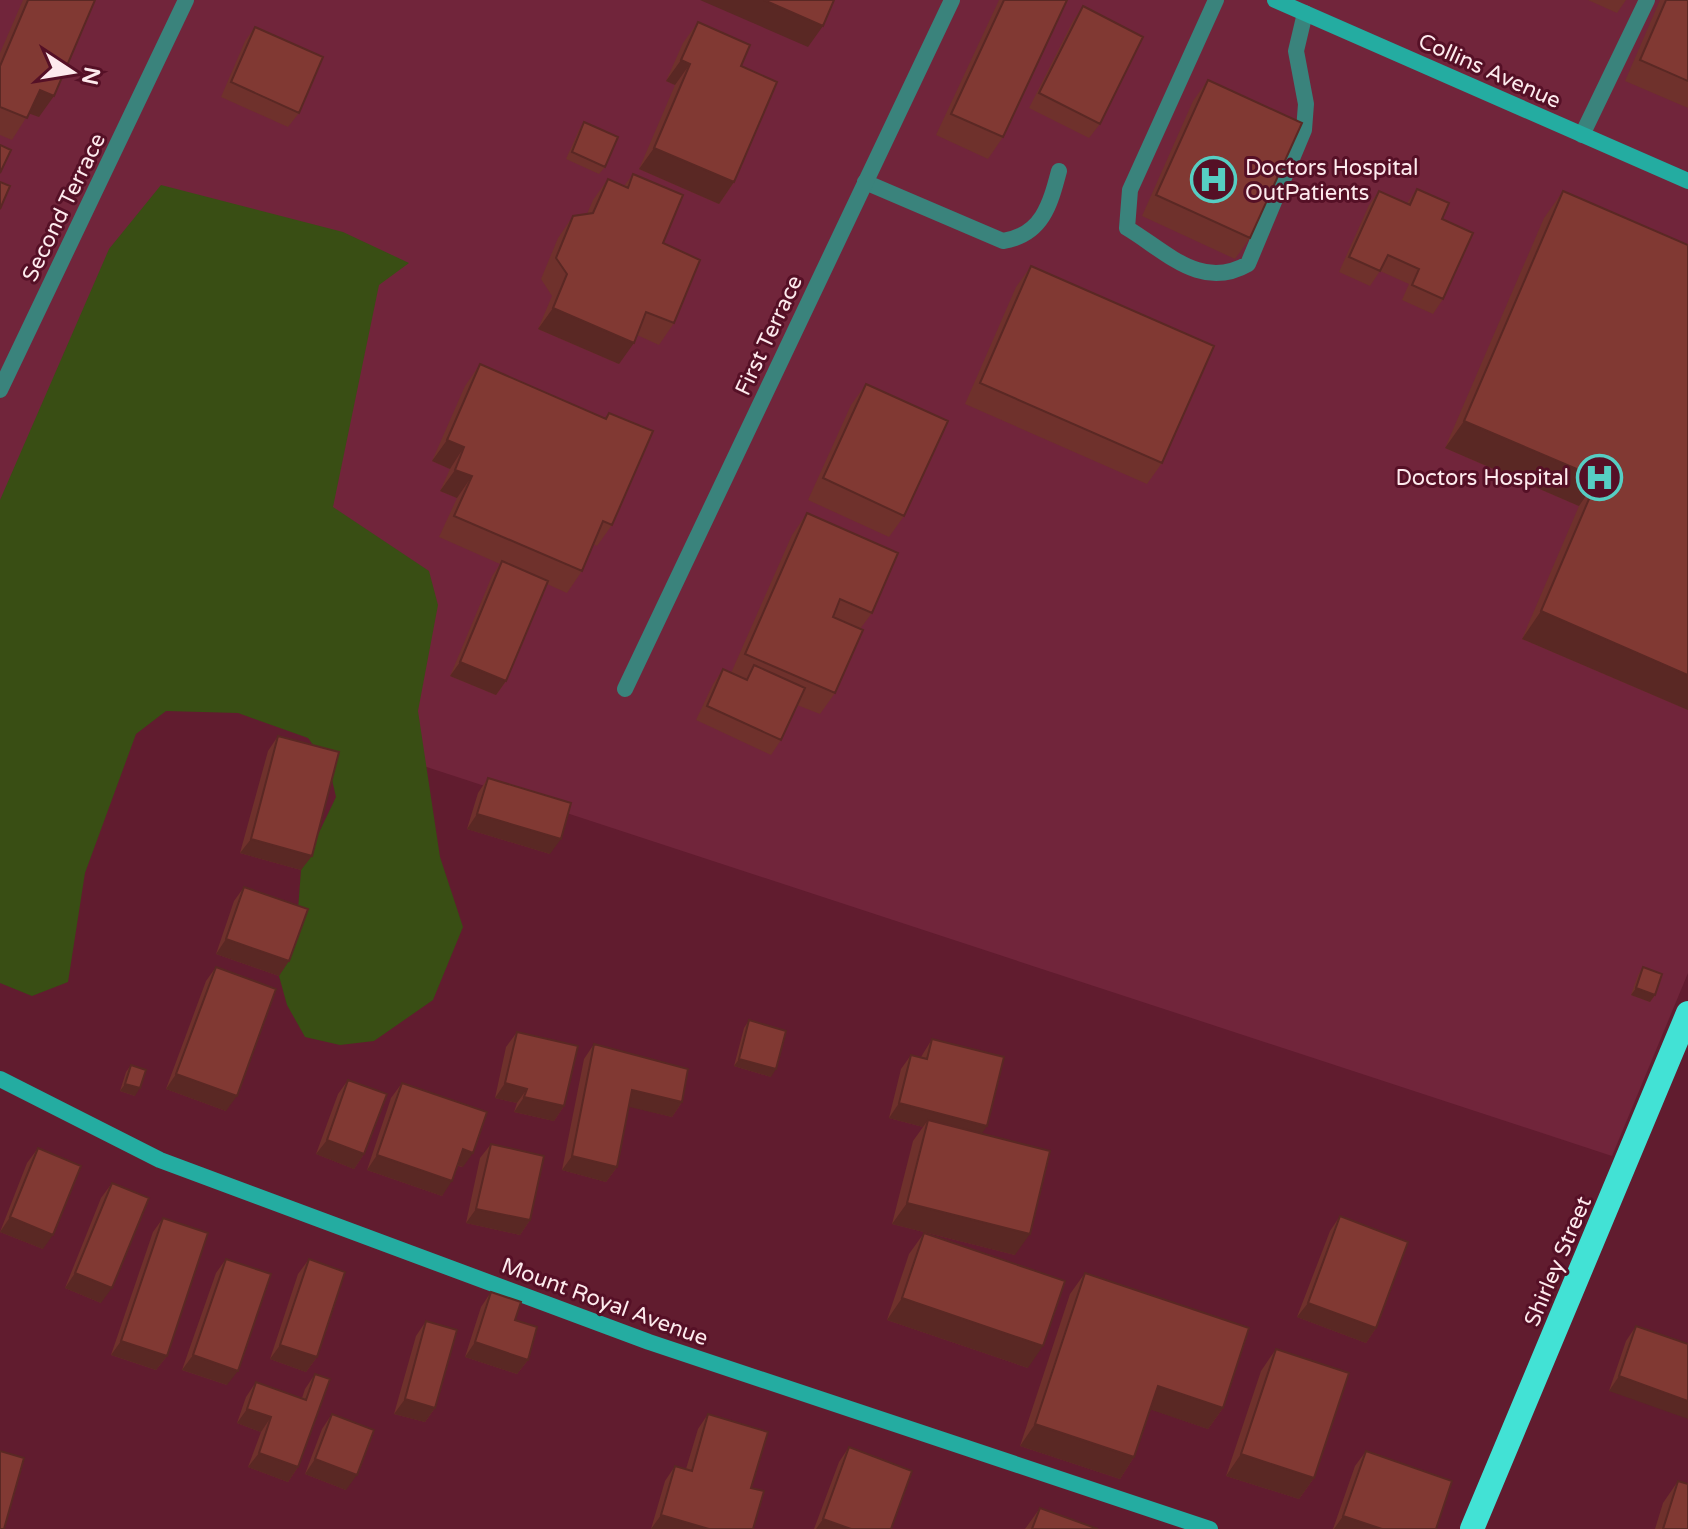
<svg xmlns="http://www.w3.org/2000/svg" width="1688" height="1529" font-family="'Varela Round',sans-serif">
<rect width="100%" height="100%" fill="#611c2f"/>
<path fill="#71253b" d="M0 0H1688V973L1612 1156 0 627Z"/>
<path fill="#394e14" d="M161 185 343 232 409 263 379 285 333 507 429 571 438 605 418 711 440 857 463 927 433 1000 374 1041 340 1045 305 1037 287 1005 279 976 297 923 301 870 336 797 329 767 308 738 238 713 166 711 136 734 85 873 68 982 32 996 0 983V500L109 249Z"/>
<g fill="none" stroke-linecap="round" stroke-linejoin="round">
<path stroke="#3a837c" stroke-width="16" d="M1216 0 1130 190 1127 228C1167 252 1201 291 1248 264L1304 130 1306 104 1296 51 1305 13
M1582 135 1647 0
M865 182 1003 241C1042 235 1050 205 1059 171"/>
<path stroke="#3a837c" stroke-width="16" d="M0 390 186 0
M625 689 952 0"/>
<path stroke="#24aca1" stroke-width="16" d="M1275 0 1688 181
M0 1079 160 1160 649 1342 1210 1529"/>
<path stroke="#42e2d5" stroke-width="24" d="M1472 1529 1688 1013"/>
</g>
<path fill="#6f312c" d="M23 0H95L39 117 29 113 12 140 0 135V53Z
M999 0H1067L1003 137 988 159 936 135Z
M1588 0H1626L1617 13Z
M1660 0H1688V108L1625 81Z
M1083 6 1100 124 1089 138 1029 108 1073 21Z
M698 22 741 66 734 182 719 204 639 169 675 85 666 81 683 43Z
M255 27 299 113 288 127 221 97 245 41Z
M1208 80 1250 238 1235 259 1142 216 1193 101Z
M584 122 605 167 599 174 566 159 579 130Z
M633 174 663 243 674 323 659 345 637 335 619 364 538 329 552 296 541 279 558 238 573 216 587 214 593 200 608 179 624 186Z
M1417 189 1442 219 1443 299 1433 314 1402 300 1409 284 1380 271 1370 286 1339 272 1369 205 1379 191 1407 203Z
M1563 191 1688 245V710L1522 639 1579 506 1445 448 1544 218Z
M1031 266 1162 463 1147 484 965 404 1016 287Z
M480 364 604 419 609 413 612 525 597 546 593 544 582 571 567 593 547 584 506 681 496 695 450 676 492 576 500 564 439 537 457 498 440 491 450 469 432 461 465 386Z
M866 384 904 516 889 537 808 500 851 405Z
M807 513 872 613 860 629 835 693 820 714 797 705 781 740 771 755 696 720 713 684 723 669 731 673 792 535Z
M278 736 301 870 240 853 268 751Z
M488 778 550 854 467 829 478 793Z
M244 887 279 976 216 954 234 901Z
M216 967 226 1111 166 1089 206 981Z
M1643 967 1655 995 1650 1002 1631 995 1638 975Z
M749 1020 771 1077 734 1066 744 1028Z
M517 1032 564 1106 554 1121 514 1112 517 1103 495 1098 506 1047Z
M932 1039 982 1133 1015 1255 892 1224 913 1141 923 1127 889 1118 901 1069 911 1055 921 1057Z
M594 1044 682 1102 672 1117 628 1106 617 1167 606 1182 562 1170 584 1059Z
M131 1065 135 1096 120 1091 126 1072Z
M348 1080 364 1154 354 1169 316 1154 338 1094Z
M402 1083 463 1167 458 1166 442 1196 367 1170 391 1098Z
M491 1144 530 1220 520 1235 466 1223 480 1158Z
M38 1148 43 1249 0 1232 27 1163Z
M112 1183 101 1303 65 1288 101 1198Z
M1340 1216 1376 1328 1366 1343 1297 1317 1330 1231Z
M163 1218 167 1356 156 1370 111 1355 153 1232Z
M924 1233 1028 1368 887 1320 909 1254Z
M226 1259 227 1385 182 1370 216 1273Z
M309 1259 317 1357 306 1372 270 1359 298 1274Z
M1085 1273 1223 1408 1208 1429 1150 1409 1134 1457 1120 1479 1020 1446 1070 1294Z
M491 1292 515 1320 528 1360 517 1374 465 1357 481 1307Z
M426 1321 435 1408 425 1422 394 1414 416 1336Z
M1636 1326 1688 1344 1609 1391 1626 1341Z
M1276 1349 1314 1478 1299 1499 1226 1476 1261 1371Z
M315 1374 298 1467 288 1482 248 1467 261 1432 237 1423 246 1397 256 1382 302 1398 305 1389Z
M332 1414 346 1490 305 1474 322 1429Z
M708 1414 751 1488 753 1529H651L665 1481 675 1466 686 1469 698 1429Z
M849 1447 891 1529H814L839 1462Z
M1366 1451 1436 1529H1333L1355 1466Z
M1678 1481 1688 1529H1655L1663 1503Z
M1040 1508 1098 1529H1025Z"/>
<path fill="#5a2824" d="M700 0H764L823 26 808 47Z
M681 60 690 64 675 85 666 81Z
M40 90 54 96 39 117 25 112Z
M654 148 734 182 719 204 639 169Z
M553 308 634 343 619 364 538 329Z
M1464 421 1598 478 1579 506 1445 448Z
M447 440 464 447 450 469 432 461Z
M455 470 472 476 457 498 440 491Z
M1541 611 1688 675V710L1522 639Z
M460 662 506 681 496 695 450 676Z
M477 814 561 839 550 854 467 829Z
M251 839 312 856 301 870 240 853Z
M226 939 289 961 279 976 216 954Z
M1636 988 1655 995 1650 1002 1631 995Z
M739 1059 776 1069 771 1077 734 1066Z
M176 1074 237 1096 226 1111 166 1089Z
M505 1083 527 1089 517 1103 495 1098Z
M125 1084 140 1088 135 1096 120 1091Z
M632 1090 682 1102 672 1117 621 1105Z
M524 1097 564 1106 554 1121 514 1112Z
M899 1103 987 1126 977 1141 928 1120 923 1127 889 1118Z
M327 1140 364 1154 354 1169 316 1154Z
M463 1149 473 1153 463 1167 453 1164Z
M377 1155 452 1181 442 1196 367 1170Z
M572 1156 617 1167 606 1182 562 1170Z
M907 1203 1030 1234 1015 1255 892 1224Z
M476 1209 530 1220 520 1235 466 1223Z
M10 1217 53 1235 43 1249 0 1232Z
M75 1273 112 1288 101 1303 65 1288Z
M902 1298 1043 1346 1028 1368 887 1320Z
M1308 1303 1376 1328 1366 1343 1297 1317Z
M121 1341 167 1356 156 1370 111 1355Z
M475 1342 528 1360 517 1374 465 1357Z
M280 1345 317 1357 306 1372 270 1359Z
M193 1355 238 1371 227 1385 182 1370Z
M1619 1376 1688 1401V1419L1609 1391Z
M1158 1386 1223 1408 1208 1429 1143 1407Z
M405 1399 435 1408 425 1422 394 1414Z
M247 1409 271 1417 261 1432 237 1423Z
M1035 1424 1134 1457 1120 1479 1020 1446Z
M259 1453 298 1467 288 1482 248 1467Z
M1241 1454 1314 1478 1299 1499 1226 1476Z
M315 1459 357 1475 346 1490 305 1474Z
M661 1515 709 1529H651Z
M1343 1516 1382 1529H1334Z
M823 1519 851 1529H816Z"/>
<path fill="#813933" stroke="#5a2824" stroke-width="2" d="M28 0H95L54 96 40 90 27 118 0 107V66Z
M764 0H834L823 26Z
M1004 0H1067L1003 137 951 114Z
M1666 0H1688V81L1640 60Z
M1083 6 1143 37 1100 124 1039 93Z
M698 22 750 45 741 66 777 82 734 182 654 148 690 64 681 60Z
M255 27 323 57 299 113 231 82Z
M1208 80 1302 123 1250 238 1156 195Z
M584 122 618 137 605 167 572 152Z
M0 145 11 150 0 173Z
M633 174 683 195 663 243 700 260 674 323 646 312 634 343 553 308 567 274 556 258 573 216 593 213 608 179 628 188Z
M0 182 10 186 0 209Z
M1417 189 1449 203 1442 219 1473 233 1443 299 1412 285 1419 269 1388 255 1380 271 1349 257 1379 191 1410 205Z
M1563 191 1688 245V675L1541 611 1598 478 1464 421Z
M1031 266 1214 346 1162 463 980 383Z
M480 364 606 419 609 413 653 431 612 525 603 521 582 571 454 516 472 476 455 470 464 447 447 440Z
M866 384 948 421 904 516 823 478Z
M807 513 898 553 872 613 840 599 833 617 863 630 835 693 745 654Z
M502 561 548 581 506 681 460 662Z
M754 665 805 688 781 740 707 706 723 669 747 680Z
M278 736 339 752 312 856 251 839Z
M488 778 571 803 561 839 477 814Z
M244 887 308 909 289 961 226 939Z
M216 967 276 989 237 1096 176 1074Z
M1643 967 1662 974 1655 995 1636 988Z
M749 1020 786 1031 776 1069 739 1059Z
M517 1032 578 1046 564 1106 524 1097 527 1089 505 1083Z
M932 1039 1004 1057 987 1126 899 1103 911 1055 927 1059Z
M594 1044 688 1069 682 1102 632 1090 617 1167 572 1156Z
M131 1065 146 1070 140 1088 125 1084Z
M348 1080 387 1094 364 1154 327 1140Z
M402 1083 487 1112 473 1153 463 1149 452 1181 377 1155Z
M928 1120 1050 1151 1030 1234 907 1203Z
M491 1144 544 1156 530 1220 476 1209Z
M38 1148 81 1166 53 1235 10 1217Z
M112 1183 149 1198 112 1288 75 1273Z
M1340 1216 1408 1242 1376 1328 1308 1303Z
M163 1218 208 1233 167 1356 121 1341Z
M924 1233 1065 1281 1043 1346 902 1298Z
M226 1259 271 1274 238 1371 193 1355Z
M309 1259 345 1272 317 1357 280 1345Z
M1085 1273 1249 1328 1223 1408 1158 1386 1134 1457 1035 1424Z
M491 1292 521 1302 515 1320 537 1327 528 1360 475 1342Z
M426 1321 457 1330 435 1408 405 1399Z
M1636 1326 1688 1344V1401L1619 1376Z
M1276 1349 1349 1373 1314 1478 1241 1454Z
M315 1374 330 1379 298 1467 259 1453 271 1417 247 1409 256 1382 306 1400Z
M332 1414 374 1430 357 1475 315 1459Z
M708 1414 768 1432 751 1488 764 1491 753 1529H709L661 1515 675 1466 692 1471Z
M849 1447 912 1471 891 1529H851L823 1519Z
M0 1451 24 1458 4 1529H0Z
M1366 1451 1452 1481 1436 1529H1382L1343 1516Z
M1678 1481 1688 1484V1529H1663Z
M1040 1508 1098 1529H1032Z"/>
<defs>
<symbol id="hospital-ring" viewBox="-11 -11 22 22"><circle r="9.5" fill="#551026" stroke="#56cec3" stroke-width="1.5"/><path d="M-5-5h3v3.5h4V-5h3V5h-3V1.5h-4V5h-3Z" fill="#56cec3"/></symbol>
</defs>
<g fill-rule="evenodd">
<use href="#hospital-ring" x="1188" y="154" width="51" height="51"/>
<use href="#hospital-ring" x="1574" y="452" width="51" height="51"/>
</g>
<g text-anchor="middle" stroke-width="6" stroke-linejoin="round" paint-order="stroke">
<g font-size="22" fill="#fdeaed" stroke="#551026">
<text transform="translate(1490 70) rotate(24)" y="8">Collins Avenue</text>
<text transform="translate(63 207) rotate(-64)" y="8">Second Terrace</text>
<text transform="translate(768 335) rotate(-65)" y="8">First Terrace</text>
<text transform="translate(1557 1261) rotate(-67)" y="8">Shirley Street</text>
<text transform="translate(605 1301) rotate(20)" y="8">Mount Royal Avenue</text>
</g>
<g font-size="22" fill="#fdeaed" stroke="#551026" text-anchor="start">
<text x="1245" y="175">Doctors Hospital<tspan x="1245" dy="25">OutPatients</tspan></text>
<text x="1569" y="485" text-anchor="end">Doctors Hospital</text>
</g>
</g>
<g transform="translate(72 72) rotate(102)" stroke="#551026" stroke-width="6" paint-order="stroke">
<path d="M0-6L14 30L0 20L-14 30Z" fill="#fdeaed"/>
<text y="-12" font-size="22" font-weight="bold" text-anchor="middle" fill="#fdeaed">N</text>
</g>
</svg>
